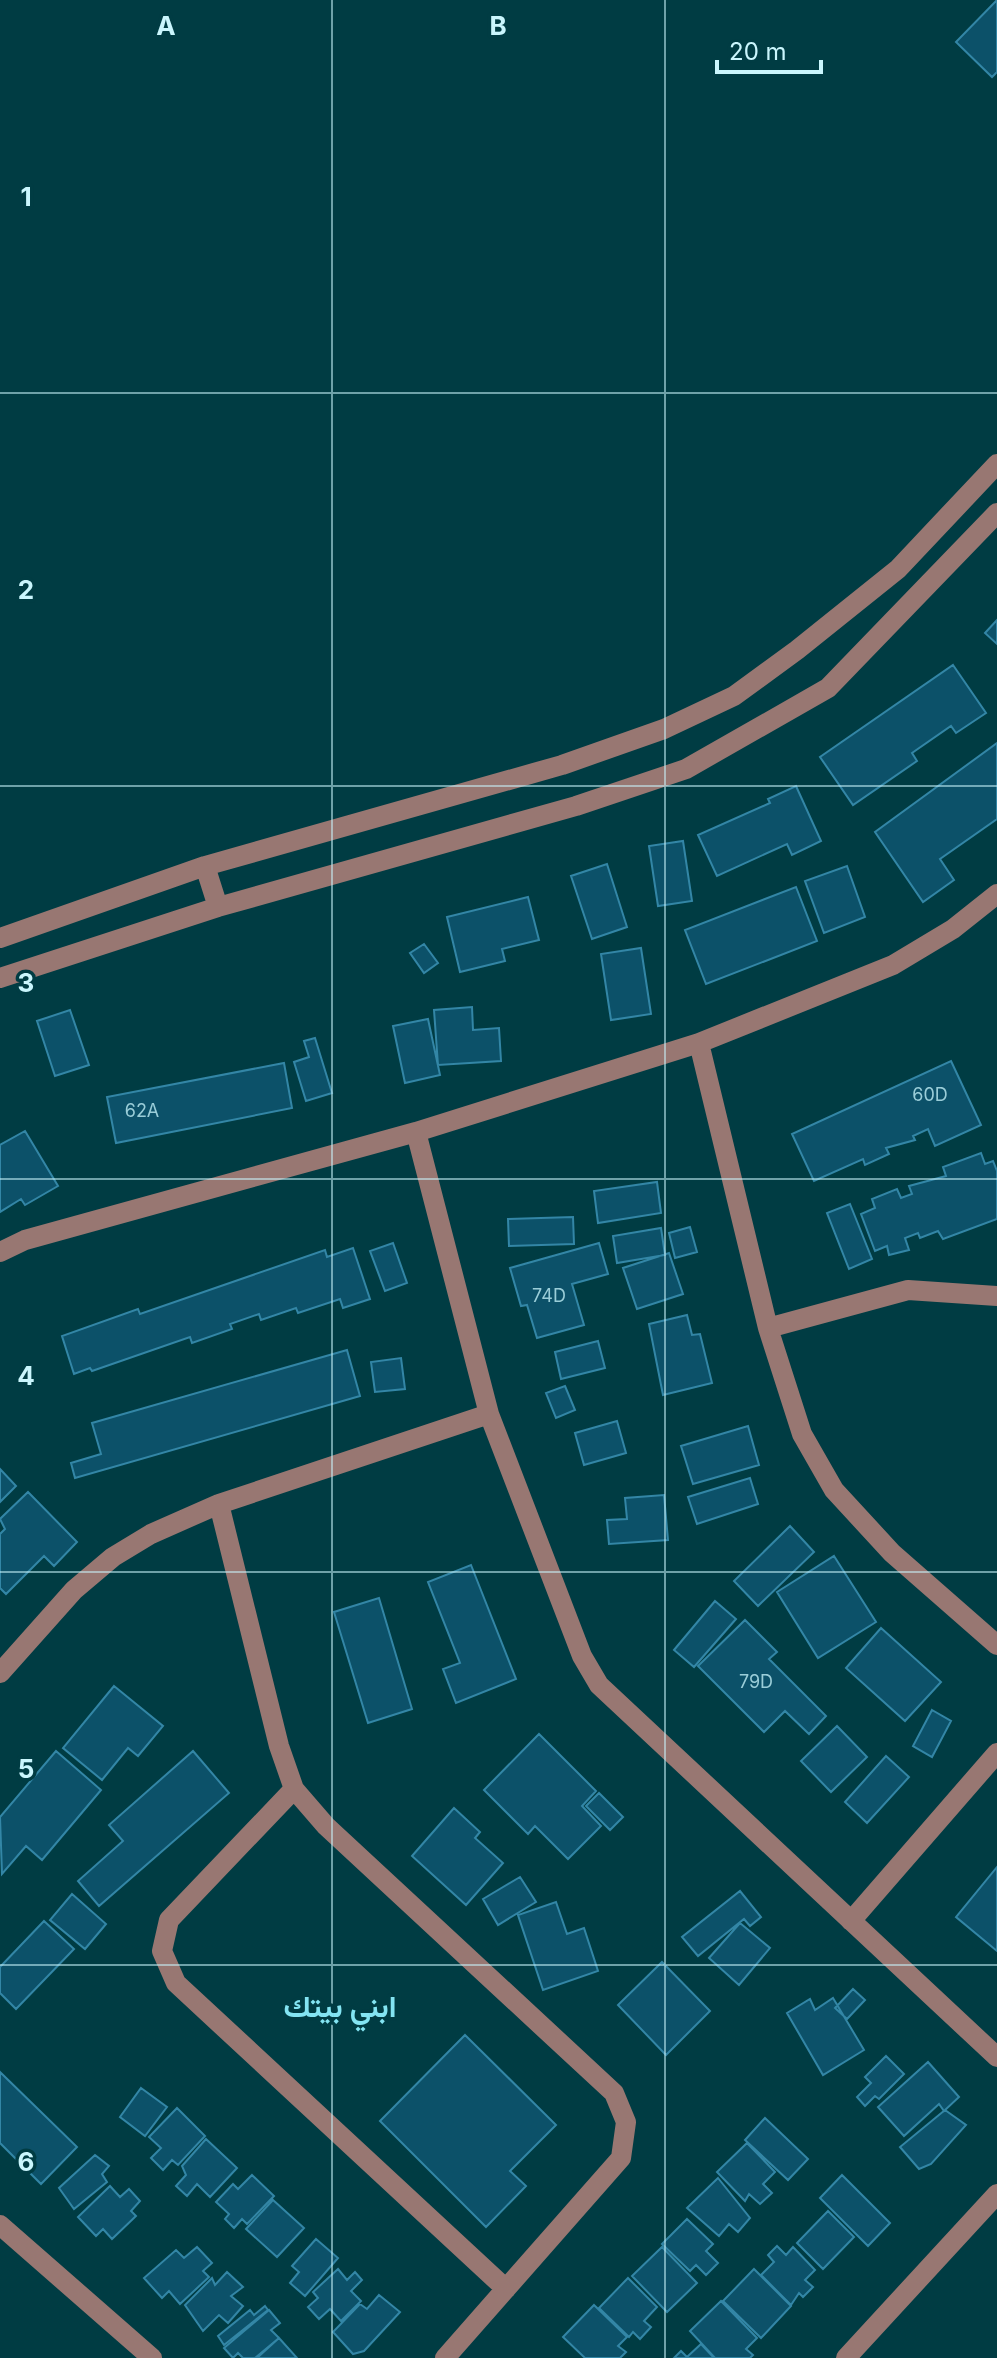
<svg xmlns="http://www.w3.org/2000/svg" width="997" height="2358" font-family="Inter,Vazirmatn,sans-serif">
<rect width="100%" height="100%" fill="#003c43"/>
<path fill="#0c5169" stroke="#3386a6" stroke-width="2" d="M997 0V72L992 77 956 42Z
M997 620V644L985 633Z
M953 665 986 713 956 733 951 726 912 753 917 761 853 805 820 757Z
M997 743V819L940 859 954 880 923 902 875 832Z
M796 786 821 841 792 855 787 844 717 876 698 835 770 803 768 799Z
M683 841 692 901 658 906 649 846Z
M607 864 627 927 592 939 571 876Z
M847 866 865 917 824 933 805 881Z
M796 887 817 941 706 984 685 930Z
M528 897 539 940 502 949 505 961 460 972 447 917Z
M424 944 438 963 424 973 410 953Z
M641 948 651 1014 611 1020 601 954Z
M472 1007 473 1030 499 1028 501 1061 438 1065 434 1010Z
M70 1010 89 1065 55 1076 37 1021Z
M428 1019 440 1075 405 1083 393 1026Z
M315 1038 332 1093 306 1101 294 1062 309 1057 304 1041Z
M951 1061 981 1125 935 1146 928 1129 913 1136 915 1140 886 1148 889 1154 865 1165 863 1159 814 1181 792 1134Z
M284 1063 292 1108 116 1143 107 1097Z
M25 1131 58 1186 25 1205 21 1199 0 1212V1145Z
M981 1153 985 1164 993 1161 997 1171V1219L943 1239 938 1231 920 1238 918 1233 905 1238 909 1250 889 1255 887 1246 875 1251 861 1214 875 1208 872 1199 897 1189 901 1198 912 1194 909 1186 946 1176 943 1167Z
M657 1182 661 1213 598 1223 594 1191Z
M850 1204 872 1259 849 1269 827 1213Z
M573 1217 574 1244 509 1246 508 1219Z
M690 1227 697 1252 675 1258 669 1233Z
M661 1228 665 1255 617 1263 613 1236Z
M393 1243 407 1283 385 1291 370 1251Z
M599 1243 608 1274 572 1284 584 1325 537 1338 527 1305 521 1306 510 1268Z
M353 1248 370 1299 343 1308 340 1299 298 1313 296 1308 261 1320 259 1314 230 1324 232 1329 192 1343 190 1337 92 1371 90 1368 74 1374 62 1336 138 1309 140 1314 325 1250 327 1257Z
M669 1253 683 1294 637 1309 623 1268Z
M687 1315 692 1335 700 1334 712 1383 663 1395 649 1324Z
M598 1341 605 1368 561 1379 555 1352Z
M347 1350 360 1396 75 1478 71 1463 101 1454 92 1423Z
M401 1358 405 1389 375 1392 371 1362Z
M565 1386 575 1410 556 1418 546 1393Z
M617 1421 626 1453 584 1465 575 1433Z
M748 1426 759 1465 693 1484 681 1446Z
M0 1469 16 1486 0 1502Z
M750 1478 758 1504 697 1524 688 1497Z
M28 1492 77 1542 54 1566 44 1556 6 1594 0 1588V1534L5 1529 0 1519Z
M664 1495 668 1540 609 1544 607 1520 627 1519 625 1498Z
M790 1526 814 1552 758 1606 734 1581Z
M834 1556 876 1622 818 1658 777 1592Z
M471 1565 516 1679 456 1703 443 1669 460 1663 428 1582Z
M379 1598 412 1709 368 1723 334 1612Z
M715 1601 736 1619 694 1667 674 1650Z
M745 1620 777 1652 769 1659 826 1716 809 1734 785 1711 764 1732 698 1666Z
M881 1628 941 1682 905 1721 846 1668Z
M114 1686 163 1726 138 1756 128 1748 102 1780 63 1748Z
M932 1710 951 1721 932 1757 913 1746Z
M837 1726 867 1757 831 1792 801 1761Z
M539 1734 596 1791 582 1806 601 1826 568 1859 535 1826 528 1834 484 1790Z
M56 1751 101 1790 42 1860 26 1846 2 1874 0 1817Z
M193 1751 229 1793 99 1906 78 1881 123 1841 109 1825Z
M886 1756 909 1777 867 1823 845 1802Z
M599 1793 623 1817 610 1830 586 1806Z
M454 1808 480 1832 475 1838 503 1863 466 1905 412 1856Z
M997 1867V1951L956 1917Z
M520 1877 536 1902 498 1925 483 1899Z
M740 1891 761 1917 750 1926 744 1919 698 1956 682 1937Z
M72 1894 106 1924 85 1949 50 1920Z
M556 1902 567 1934 584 1928 598 1971 543 1990 518 1915Z
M44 1921 74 1949 16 2009 0 1993V1967Z
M740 1923 770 1948 739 1985 709 1958Z
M662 1962 710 2011 666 2055 618 2005Z
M853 1989 865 2000 847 2019 835 2008Z
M833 1998 864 2050 823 2075 787 2013 810 1999 815 2010Z
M465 2035 556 2125 510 2171 526 2186 486 2227 380 2121Z
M886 2056 904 2074 879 2099 875 2096 865 2106 857 2097 871 2083 865 2077Z
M928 2062 959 2097 944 2111 939 2104 904 2136 878 2107Z
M0 2072 77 2147 41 2184 0 2143Z
M141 2088 167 2107 145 2136 120 2117Z
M177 2108 205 2136 178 2165 172 2160 163 2170 151 2158 161 2148 149 2137Z
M945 2110 966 2125 931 2164 919 2169 900 2147Z
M765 2118 808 2159 788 2180 745 2140Z
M206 2139 237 2168 210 2197 197 2184 187 2196 176 2186 186 2175 182 2166Z
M747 2143 775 2172 763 2184 772 2193 760 2204 749 2194 745 2201 717 2172Z
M95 2155 109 2166 102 2174 107 2182 74 2209 59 2188Z
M252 2175 274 2196 247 2224 242 2219 234 2228 225 2219 229 2214 216 2202 233 2184 238 2189Z
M842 2175 890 2223 868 2246 820 2198Z
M718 2178 750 2218 738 2232 729 2224 719 2236 687 2208Z
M110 2186 120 2197 129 2189 140 2201 131 2211 136 2216 112 2239 103 2229 96 2236 78 2217Z
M273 2200 304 2228 277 2257 246 2229Z
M828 2211 854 2237 823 2269 797 2243Z
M687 2219 713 2244 706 2251 718 2263 706 2275 696 2265 690 2271 662 2244Z
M316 2239 338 2258 305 2296 290 2283 299 2272 292 2266Z
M777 2246 786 2255 793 2247 815 2270 805 2280 813 2287 803 2297 799 2293 791 2305 761 2275 774 2262 768 2255Z
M197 2247 212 2263 203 2271 209 2277 180 2304 169 2291 162 2298 144 2278 176 2250 184 2258Z
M662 2247 697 2283 667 2312 632 2276Z
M338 2269 347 2280 355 2272 362 2280 351 2291 361 2301 341 2321 330 2309 319 2319 308 2307 318 2298 313 2292Z
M754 2269 791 2306 761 2338 723 2301Z
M227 2272 243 2287 231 2296 243 2306 228 2323 219 2315 203 2331 185 2305 212 2278 215 2285Z
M628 2278 657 2307 644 2321 651 2327 640 2339 633 2332 629 2337 599 2308Z
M379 2295 400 2312 364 2351 353 2354 333 2332 360 2304 367 2309Z
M721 2301 757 2338 746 2349 753 2355 750 2358H715L690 2331Z
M594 2305 627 2337 618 2346 626 2352 620 2358H585L563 2337Z
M265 2306 268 2310 224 2345 218 2336 250 2310 254 2315Z
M269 2310 280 2323 271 2330 279 2338 255 2358H243L238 2353 233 2358 224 2348Z
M279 2338 297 2358H257Z
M701 2344 714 2358H674L681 2351 687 2357Z"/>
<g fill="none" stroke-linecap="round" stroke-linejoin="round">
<path stroke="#987772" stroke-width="20" d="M205 866 218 907
M0 938 205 866 562 765 664 729 734 696 797 650 898 569 997 464
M0 978 218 907 576 806 686 769 828 688 997 513
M699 1043 768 1328 802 1434 834 1490 892 1553 997 1645
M416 1132 489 1414 582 1656 599 1685 997 2057
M0 1252 25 1240 416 1132 699 1043 893 965 953 929 997 894
M768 1328 908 1290 997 1296
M219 1504 279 1746 294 1789 326 1826 614 2093 626 2122 621 2158 445 2358
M0 1673 74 1590 113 1557 151 1534 219 1504 489 1414
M294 1789 169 1920 162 1951 176 1983 506 2289
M851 1921 997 1753
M0 2225 152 2358
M846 2358 997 2194"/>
</g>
<path fill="none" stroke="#caf6fd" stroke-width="2" stroke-opacity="0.55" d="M332 0V2358M665 0V2358M0 393H997M0 786H997M0 1179H997M0 1572H997M0 1965H997"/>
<g text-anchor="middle" stroke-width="7" stroke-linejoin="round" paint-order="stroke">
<g font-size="18" fill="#9acdd8">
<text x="930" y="1101">60D</text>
<text x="142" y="1117">62A</text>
<text x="549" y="1302">74D</text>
<text x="756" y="1688">79D</text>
</g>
<g font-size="30" font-weight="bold" fill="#83e4f2" stroke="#003c43">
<text x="340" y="2017">ابني بيتك</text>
</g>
</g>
<g font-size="26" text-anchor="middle" font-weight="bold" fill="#caf6fd" stroke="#003c43" stroke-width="7" stroke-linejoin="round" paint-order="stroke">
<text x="166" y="35">A</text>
<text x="498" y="35">B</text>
<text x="26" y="206">1</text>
<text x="26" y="599">2</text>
<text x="26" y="992">3</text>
<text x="26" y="1385">4</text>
<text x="26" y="1778">5</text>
<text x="26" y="2171">6</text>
</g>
<path d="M717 60v12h104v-12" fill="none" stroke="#caf6fd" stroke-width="4"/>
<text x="729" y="60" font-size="24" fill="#caf6fd" stroke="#003c43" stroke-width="6" paint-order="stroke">20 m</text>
</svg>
